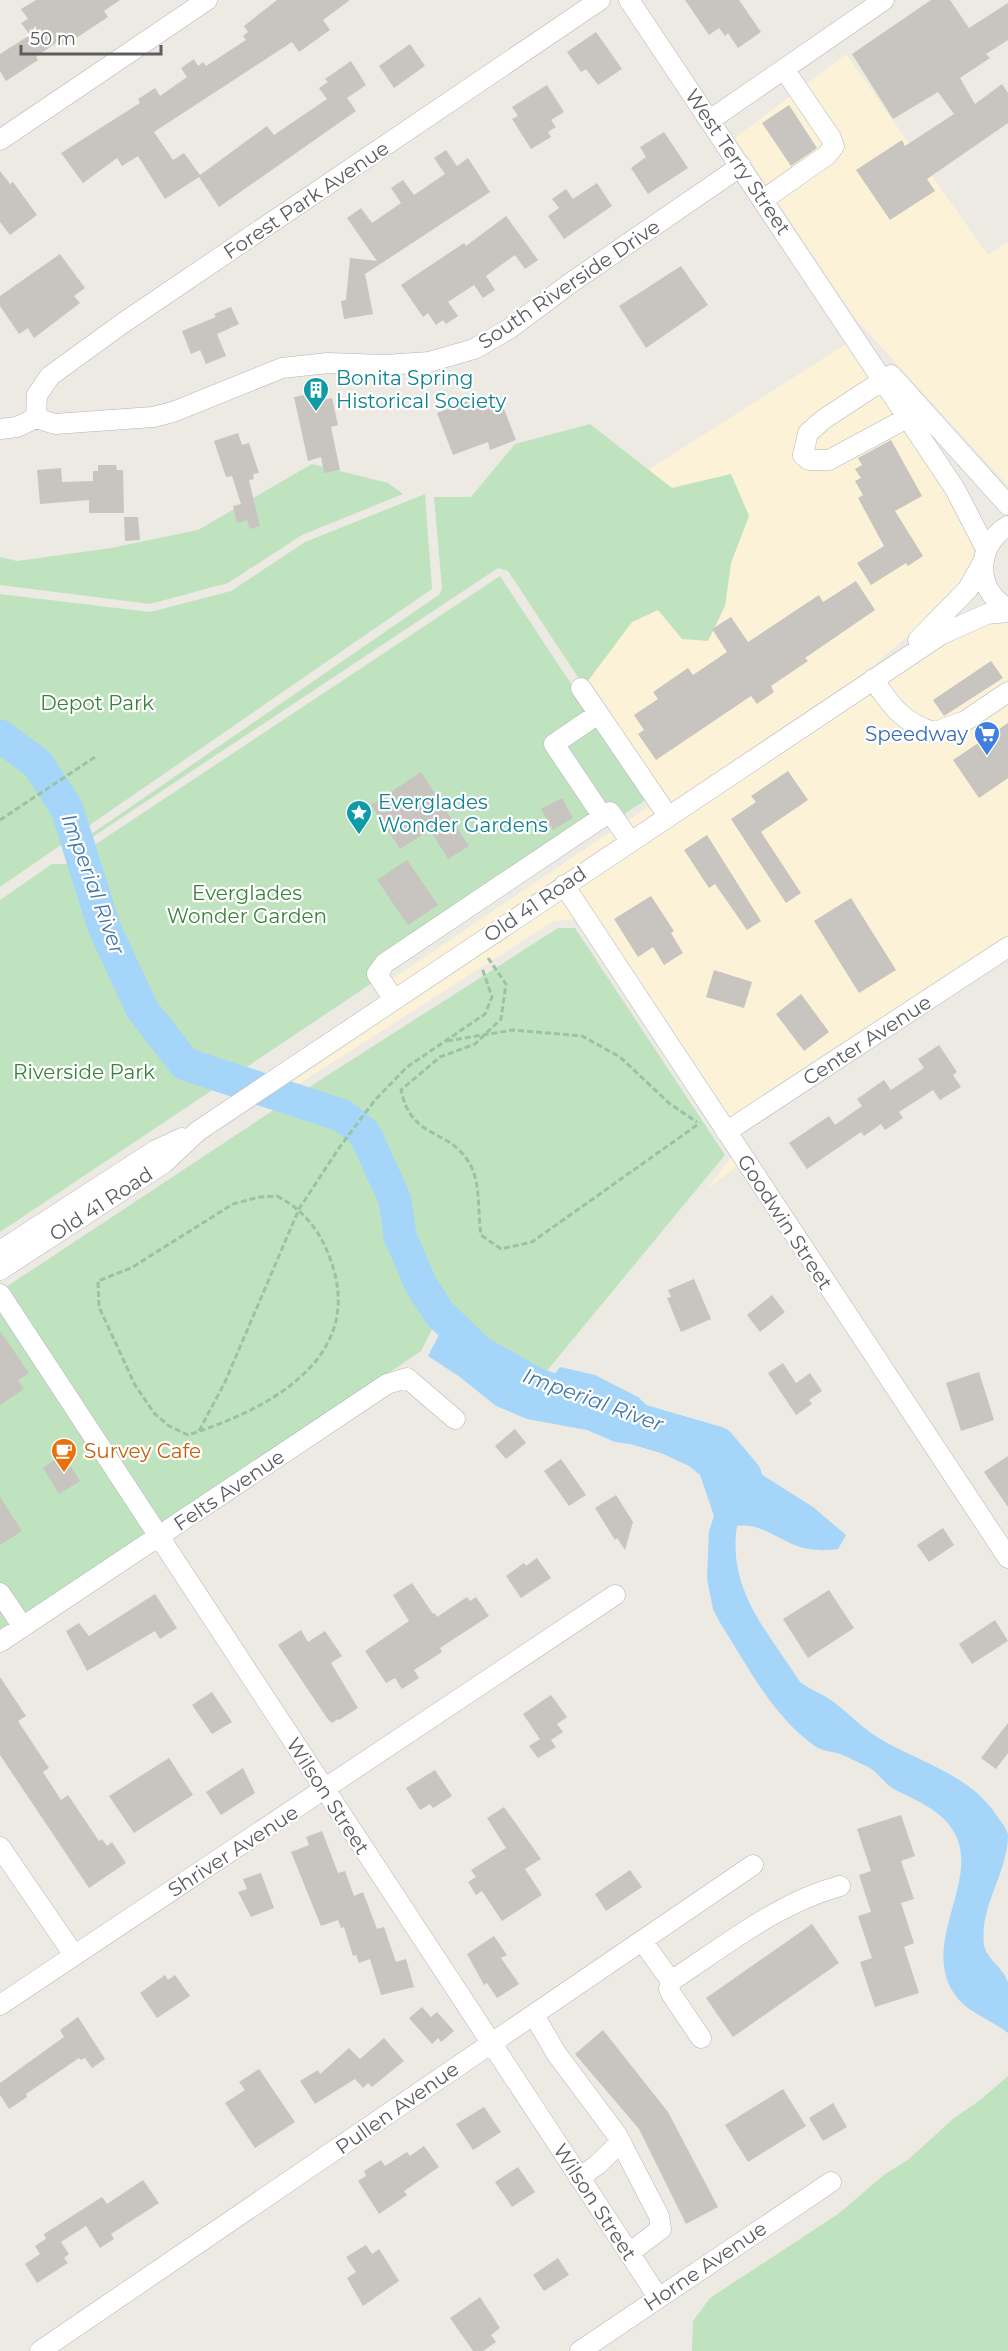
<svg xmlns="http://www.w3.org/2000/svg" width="1008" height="2351" font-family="Montserrat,sans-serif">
<rect width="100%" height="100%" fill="#eceae2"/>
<path fill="#fbf2d8" d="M846 54 988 255 1008 242V486L854 317 735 138Z
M846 344 946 495 974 549 972 563 960 584 916 629 867 671 379 999 383 985 654 803 587 681 632 622 658 610 682 639 725 606 731 563 749 516 731 474 672 488 648 470Z
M1008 622V950L729 1143 742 1163 707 1189 733 1155 578 919 554 921 286 1092 277 1091 947 642 989 624Z"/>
<path fill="#c0e3bf" d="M590 424 672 488 731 474 749 516 731 563 725 606 708 641 682 639 658 610 632 622 588 681 589 694 508 571 498 568 85 842 84 839 440 594 442 588 434 497H471L515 444Z
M312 464 388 483 403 494 302 535 228 583 150 604 0 585V557L17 561 111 548 198 530Z
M425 494 432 589 0 887V594L150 612 231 591 305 542Z
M500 576 647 799 0 1232V900L52 864H84L81 854Z
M558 928H575L725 1155 536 1384 478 1351 440 1314 421 1351 0 1635V1291L292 1098Z
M1008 2076V2351H692L693 2321 710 2298 838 2214 884 2175 909 2159 954 2118 979 2101Z"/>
<path fill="#a5d6fa" d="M442 1329 472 1359 534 1393 542 1391 560 1367 595 1375 638 1397 668 1426 682 1434 738 1453 752 1461 761 1474 813 1507 846 1535 838 1549C828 1550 819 1551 809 1549 782 1545 765 1522 737 1526 727 1590 768 1632 800 1682 809 1689 818 1692 828 1698 845 1709 859 1726 877 1737 919 1763 969 1773 997 1816 1001 1822 1007 1828 1008 1835 1008 1873 979 1906 984 1945 987 1960 1005 1969 1008 1983 1008 1997 1008 2018 1008 2033 993 2021 972 2014 959 2000 915 1949 981 1883 955 1834 942 1809 916 1801 894 1789 884 1784 879 1773 870 1768 862 1764 853 1760 845 1756 834 1750 825 1754 812 1744 771 1714 746 1663 719 1621L713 1609 707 1579 709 1531 714 1516 700 1475 689 1466 661 1453 630 1444 615 1442 587 1430 527 1419 496 1406 460 1377 428 1356Z"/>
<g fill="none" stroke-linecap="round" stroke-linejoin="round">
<path stroke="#a5d6fa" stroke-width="33" d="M0 736 38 764 67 809 104 927 142 1009 185 1064 343 1116 365 1134 395 1200 400 1236 421 1285 440 1314 478 1351 536 1384 587 1402
M639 1420 718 1443 745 1475V1482"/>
</g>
<path fill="#c8c4bf" d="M36 0H120L104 11 108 17 64 46 60 40 36 57 38 60 6 81 0 71V54L30 35 21 23 28 19 21 9Z
M277 0H350L323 20 330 30 299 52 292 42 154 132 173 160 184 153 200 175 267 126 274 135 327 99 319 88 328 82 325 79 351 61 366 85 347 98 356 111 219 207 199 177 165 199 138 156 122 166 117 158 83 183 61 153 140 103 138 99 155 88 160 96 187 77 181 68 194 59 198 66 203 62 206 66 246 40 243 36 248 32 244 26Z
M685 0H739L761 32 738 48 728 33 725 36 719 28 709 35Z
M931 0H950L969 28 1008 3V40L986 54 990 58 960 78 975 104 1002 84 1008 93V123L927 179 935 191 890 220 856 170 902 140 905 146 954 114 938 92 893 119 852 54Z
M596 32 622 69 598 85 586 69 581 72 567 52Z
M410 44 425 66 394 88 379 66Z
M547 85 564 112 551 120 556 127 548 132 551 137 531 149 512 119 518 116 512 107Z
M789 105 817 148 791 166 762 123Z
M664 132 688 168 648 194 631 168 646 157 640 147Z
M446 150 457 166 468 158 490 192 365 274 373 314 344 319 341 301 346 300 350 258 377 261 347 218 361 208 372 223 401 203 391 188 403 180 414 195 445 174 434 158Z
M0 171 10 184 13 182 37 215 10 235 0 222Z
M597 183 612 206 564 239 548 216 559 208 552 199 566 189 573 199Z
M506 216 538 260 525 269 515 255 486 276 495 290 483 298 474 285 448 302 458 316 446 324 443 320 436 325 428 313 423 317 401 285 464 243 466 246Z
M60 254 85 288 74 296 80 303 34 338 28 328 19 334 0 306V296Z
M681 266 708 305 646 348 619 306Z
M231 307 239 324 217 334 226 356 206 364 200 350 191 354 182 331 216 317 214 314Z
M320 392 322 400 332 398 338 425 331 427 340 470 324 473 321 457 308 461 294 397Z
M478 397 482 408 501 401 516 440 490 450 488 442 453 455 437 413Z
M238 433 242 445 249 443 259 473 253 474 254 479 249 480 260 526 250 529 247 520 237 523 233 506 241 504 232 476 226 477 214 441Z
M891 440 922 496 895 511 923 556 908 566 906 563 871 585 857 563 884 546 858 498 863 495 855 481 861 478 855 469 862 465 858 458Z
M98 465H116L117 470H123L124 513H89V500L40 504 37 470 61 468 62 482 93 481V471H98Z
M124 517H138L140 540 125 541Z
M856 581 875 610 805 658 808 661 771 686 774 692 757 704 751 696 656 760 638 734 644 730 634 715 658 699 653 692 688 668 693 675 727 652 712 629 731 617 748 642 819 595 823 602Z
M991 661 1003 678 944 716 933 700Z
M1008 723V778L979 798 953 760Z
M788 771 808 800 761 832 801 893 786 903 731 819 756 802 751 796Z
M421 772 469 846 448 859 430 830 400 849 371 805Z
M562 798 573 818 553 830 541 809Z
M707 835 761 921 747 930 715 884 709 888 684 850Z
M407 860 438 905 408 925 377 880Z
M651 896 674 931 671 933 683 953 664 965 653 947 638 957 614 919Z
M851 898 896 970 859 993 814 921Z
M714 970 752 982 744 1008 706 997Z
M801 994 829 1032 804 1051 776 1014Z
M939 1045 957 1072 953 1075 961 1087 940 1100 933 1090 899 1112 903 1118 885 1130 881 1124 864 1136 861 1132 807 1169 789 1143 829 1116 835 1125 862 1106 857 1099 884 1080 891 1090 924 1068 918 1059Z
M694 1279 711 1319 681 1332 667 1298 671 1297 668 1290Z
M772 1295 785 1312 760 1332 747 1315Z
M0 1331 29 1373 18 1380 24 1389 0 1405Z
M783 1363 796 1383 810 1373 822 1391 809 1400 812 1404 796 1415 768 1373Z
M979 1372 994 1420 961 1431 946 1383Z
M515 1429 526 1443 506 1459 495 1446Z
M63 1454 80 1481 59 1494 43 1468Z
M1008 1456V1507L984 1472Z
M561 1459 586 1495 569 1506 544 1471Z
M616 1495 633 1522 625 1550 617 1538 615 1540 595 1508Z
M0 1497 22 1531 0 1545Z
M943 1528 954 1545 929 1562 917 1545Z
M537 1558 551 1578 521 1598 506 1576 524 1563 526 1566Z
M412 1583 433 1614 435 1613 437 1617 467 1597 470 1601 476 1597 489 1616 440 1648 442 1652 414 1670 419 1678 402 1689 395 1678 386 1683 365 1651 409 1621 393 1595Z
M829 1590 854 1628 808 1658 783 1619Z
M155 1594 177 1628 160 1639 155 1631 87 1671 66 1631 79 1623 89 1636Z
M995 1620 1008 1641 972 1664 959 1644Z
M301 1630 308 1642 325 1631 342 1656 331 1663 358 1708 339 1720 338 1719 332 1723 327 1718 278 1645Z
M0 1677 26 1716 18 1721 49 1768 43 1772 61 1800 68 1795 99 1841 102 1839 107 1846 112 1842 126 1863 89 1888 0 1755Z
M212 1692 232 1722 212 1734 192 1705Z
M551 1695 567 1717 557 1724 563 1732 551 1740 556 1747 538 1758 529 1746 540 1739 523 1714Z
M1008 1723V1753L996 1769 981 1758Z
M169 1758 193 1795 134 1833 109 1796Z
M243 1768 255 1793 221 1815 206 1792Z
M435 1770 452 1796 433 1808 430 1804 420 1810 406 1788Z
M504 1807 541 1859 525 1869 542 1895 502 1921 482 1891 476 1895 468 1882 476 1877 471 1870 506 1848 487 1818Z
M901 1815 915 1856 901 1861 914 1899 901 1903 914 1943 904 1947 919 1993 875 2007 860 1962 872 1958 858 1916 871 1912 859 1875 871 1871 857 1829Z
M322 1831 338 1873 345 1871 354 1896 363 1892 377 1929 384 1927 396 1962 406 1959 414 1987 381 1995 370 1959 359 1963 356 1955 353 1956 344 1927 341 1928 338 1920 321 1926 291 1852 309 1845 306 1837Z
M630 1870 642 1887 606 1911 595 1894Z
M261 1873 274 1908 251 1917 238 1892 247 1889 243 1879Z
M812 1924 839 1963 733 2037 706 1998Z
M494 1936 507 1955 501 1958 519 1984 497 1998 487 1983 484 1985 467 1954Z
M165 1975 168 1980 175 1975 190 1996 157 2018 140 1993Z
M422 2007 431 2017 437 2012 454 2031 441 2042 438 2038 432 2044 409 2018Z
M78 2017 105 2059 92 2068 85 2058 81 2060 79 2058 26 2094 27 2097 9 2109 0 2095V2083L64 2037 60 2030Z
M603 2030 668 2112 718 2207 686 2224 639 2129 575 2054Z
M384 2038 404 2061 372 2087 368 2083 363 2088 355 2079 315 2104 300 2081 318 2070 320 2074 349 2048 360 2059Z
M259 2069 295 2122 255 2148 225 2103 245 2090 239 2082Z
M783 2089 806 2126 748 2162 725 2125Z
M833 2103 847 2127 823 2141 809 2118Z
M484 2107 501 2132 473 2150 456 2124Z
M424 2146 439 2167 404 2191 407 2195 379 2214 358 2181 366 2176 364 2171 381 2160 385 2166 407 2152 410 2156Z
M518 2167 535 2192 512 2207 495 2182Z
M143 2180 159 2203 111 2234 114 2239 100 2248 86 2226 61 2242 69 2254 64 2258 68 2263 37 2283 25 2264 40 2254 35 2246 46 2239 44 2234 102 2197 107 2204Z
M366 2245 372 2254 379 2249 399 2281 363 2306 347 2278 356 2272 346 2257Z
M558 2258 569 2275 544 2291 533 2275Z
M480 2297 500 2328 491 2335 496 2342 483 2351H473L450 2318Z"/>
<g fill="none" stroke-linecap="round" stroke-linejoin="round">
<defs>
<path id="minor" d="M629 0 955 489 986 549
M710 120 884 0
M0 140 207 0
M763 200 827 155 834 146 831 138 784 69
M891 375 824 419 808 433 803 455 809 460H829L922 410
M891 375 1008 505
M36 418 37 395 50 376 123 323 600 0
M0 429 17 427 36 418 55 424 153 417 173 412 282 368 328 363 385 365 429 362 474 349 509 329 572 282 741 166
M1008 526C976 544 974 591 1008 608
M918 640 968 589 982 564
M873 679C890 704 904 725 935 732L965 721 1008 692
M581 688 668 816
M598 714 554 744 603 817
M564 885 1008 1558
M394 1000 377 974 385 963 610 812 630 841
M726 1132 1008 947
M0 1251 156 1150 182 1138
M0 1270 164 1163 198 1131 942 634 987 614 1008 612
M0 1294 658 2297
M0 1593 23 1627
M0 1642 387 1384 407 1378 455 1419
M0 1847 74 1955
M643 1942 671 1981C725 1946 777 1903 840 1886
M671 1981 669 1989 672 1995 701 2038
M0 2005 615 1595
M534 2015 556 2053 617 2135 659 2216 661 2229 629 2253
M579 2178 597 2165 621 2142
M40 2351 753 1865
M580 2351 831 2182"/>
</defs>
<use href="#minor" stroke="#b2b5b9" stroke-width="21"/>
<path stroke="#99c3a4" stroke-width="3" stroke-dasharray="6 3" stroke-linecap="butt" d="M0 820 95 757
M488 958 506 984 501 1019 475 1044 440 1057 401 1090C411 1138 444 1128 466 1158 482 1179 477 1209 481 1235L501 1249 532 1242 700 1123
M447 1041 513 1030 582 1036 620 1057 670 1104 697 1122
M277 1196C304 1210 321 1232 331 1261 366 1359 267 1410 188 1435L169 1426 154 1413 135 1385 99 1307 98 1281 131 1268 233 1204 259 1197Z
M199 1431 225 1382 299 1209 339 1148 375 1100 407 1067 485 1014 492 997 482 968"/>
<use href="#minor" stroke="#fff" stroke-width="20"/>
</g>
<defs>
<symbol id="building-pin" viewBox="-11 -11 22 30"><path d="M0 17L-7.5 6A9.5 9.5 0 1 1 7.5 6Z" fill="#0f9aa8" stroke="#fff"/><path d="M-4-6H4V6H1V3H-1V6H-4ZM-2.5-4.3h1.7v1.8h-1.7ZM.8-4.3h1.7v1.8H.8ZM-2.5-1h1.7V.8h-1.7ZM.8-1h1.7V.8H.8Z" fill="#fff"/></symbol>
<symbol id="supermarket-pin" viewBox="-11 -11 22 30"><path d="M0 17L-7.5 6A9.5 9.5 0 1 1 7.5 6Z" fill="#3f7fe0" stroke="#fff"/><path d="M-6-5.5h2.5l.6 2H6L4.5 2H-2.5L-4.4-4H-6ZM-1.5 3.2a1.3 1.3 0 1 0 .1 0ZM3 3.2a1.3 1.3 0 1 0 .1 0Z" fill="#fff"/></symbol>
<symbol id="sight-pin" viewBox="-11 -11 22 30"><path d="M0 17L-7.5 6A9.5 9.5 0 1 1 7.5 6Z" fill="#0f9aa8" stroke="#fff"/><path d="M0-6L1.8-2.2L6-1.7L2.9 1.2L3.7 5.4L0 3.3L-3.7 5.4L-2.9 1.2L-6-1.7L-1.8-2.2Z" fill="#fff"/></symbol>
<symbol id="cafe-pin" viewBox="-11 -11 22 30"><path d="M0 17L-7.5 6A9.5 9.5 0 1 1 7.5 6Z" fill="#e8710a" stroke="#fff"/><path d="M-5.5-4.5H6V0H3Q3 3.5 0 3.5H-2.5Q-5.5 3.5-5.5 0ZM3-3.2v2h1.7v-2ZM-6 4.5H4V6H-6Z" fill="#fff"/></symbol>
</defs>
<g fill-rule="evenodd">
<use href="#building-pin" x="301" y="375" width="30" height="40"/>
<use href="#supermarket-pin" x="972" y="719" width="30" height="40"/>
<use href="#sight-pin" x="344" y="798" width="30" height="40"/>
<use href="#cafe-pin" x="49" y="1436" width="30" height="40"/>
</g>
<g text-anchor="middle" stroke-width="4.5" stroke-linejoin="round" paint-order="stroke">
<g font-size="20" fill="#5a5e62" stroke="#fff">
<text transform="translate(738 162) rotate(56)" y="7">West Terry Street</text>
<text transform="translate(306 200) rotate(-34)" y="7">Forest Park Avenue</text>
<text transform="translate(569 284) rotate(-34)" y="7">South Riverside Drive</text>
<text transform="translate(535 904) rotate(-34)" y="7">Old 41 Road</text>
<text transform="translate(867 1040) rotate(-33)" y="7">Center Avenue</text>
<text transform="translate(101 1204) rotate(-33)" y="7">Old 41 Road</text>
<text transform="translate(785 1222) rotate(57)" y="7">Goodwin Street</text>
<text transform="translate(229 1490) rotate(-34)" y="7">Felts Avenue</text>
<text transform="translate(328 1796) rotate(57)" y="7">Wilson Street</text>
<text transform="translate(233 1851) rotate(-33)" y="7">Shriver Avenue</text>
<text transform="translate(397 2108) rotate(-35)" y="7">Pullen Avenue</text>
<text transform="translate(595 2202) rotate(57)" y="7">Wilson Street</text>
<text transform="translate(705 2266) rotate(-34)" y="7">Horne Avenue</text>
</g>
<g font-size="20" fill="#0d838f" stroke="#fff" text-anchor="start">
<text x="336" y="385">Bonita Spring<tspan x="336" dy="23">Historical Society</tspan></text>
<text x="378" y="809">Everglades<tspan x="378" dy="23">Wonder Gardens</tspan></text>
</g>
<g font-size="20" fill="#3a823b" stroke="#fff">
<text x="97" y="710">Depot Park</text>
<text x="247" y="900">Everglades<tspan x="247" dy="23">Wonder Garden</tspan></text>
<text x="84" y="1079">Riverside Park</text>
</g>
<g font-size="20" fill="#366cbe" stroke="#fff" text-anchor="end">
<text x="968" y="741">Speedway</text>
</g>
<g font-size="20" fill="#c56008" stroke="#fff" text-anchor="start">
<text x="84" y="1458">Survey Cafe</text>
</g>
<g font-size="21" font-style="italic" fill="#4378aa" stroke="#fff">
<text transform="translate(93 884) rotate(70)" y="7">Imperial River</text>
<text transform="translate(593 1400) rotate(20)" y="7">Imperial River</text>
</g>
</g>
<path d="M21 45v9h140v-9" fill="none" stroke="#5a5e62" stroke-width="3"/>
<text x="30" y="45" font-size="18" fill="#5a5e62" stroke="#ffffff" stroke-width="4.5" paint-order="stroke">50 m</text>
</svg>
